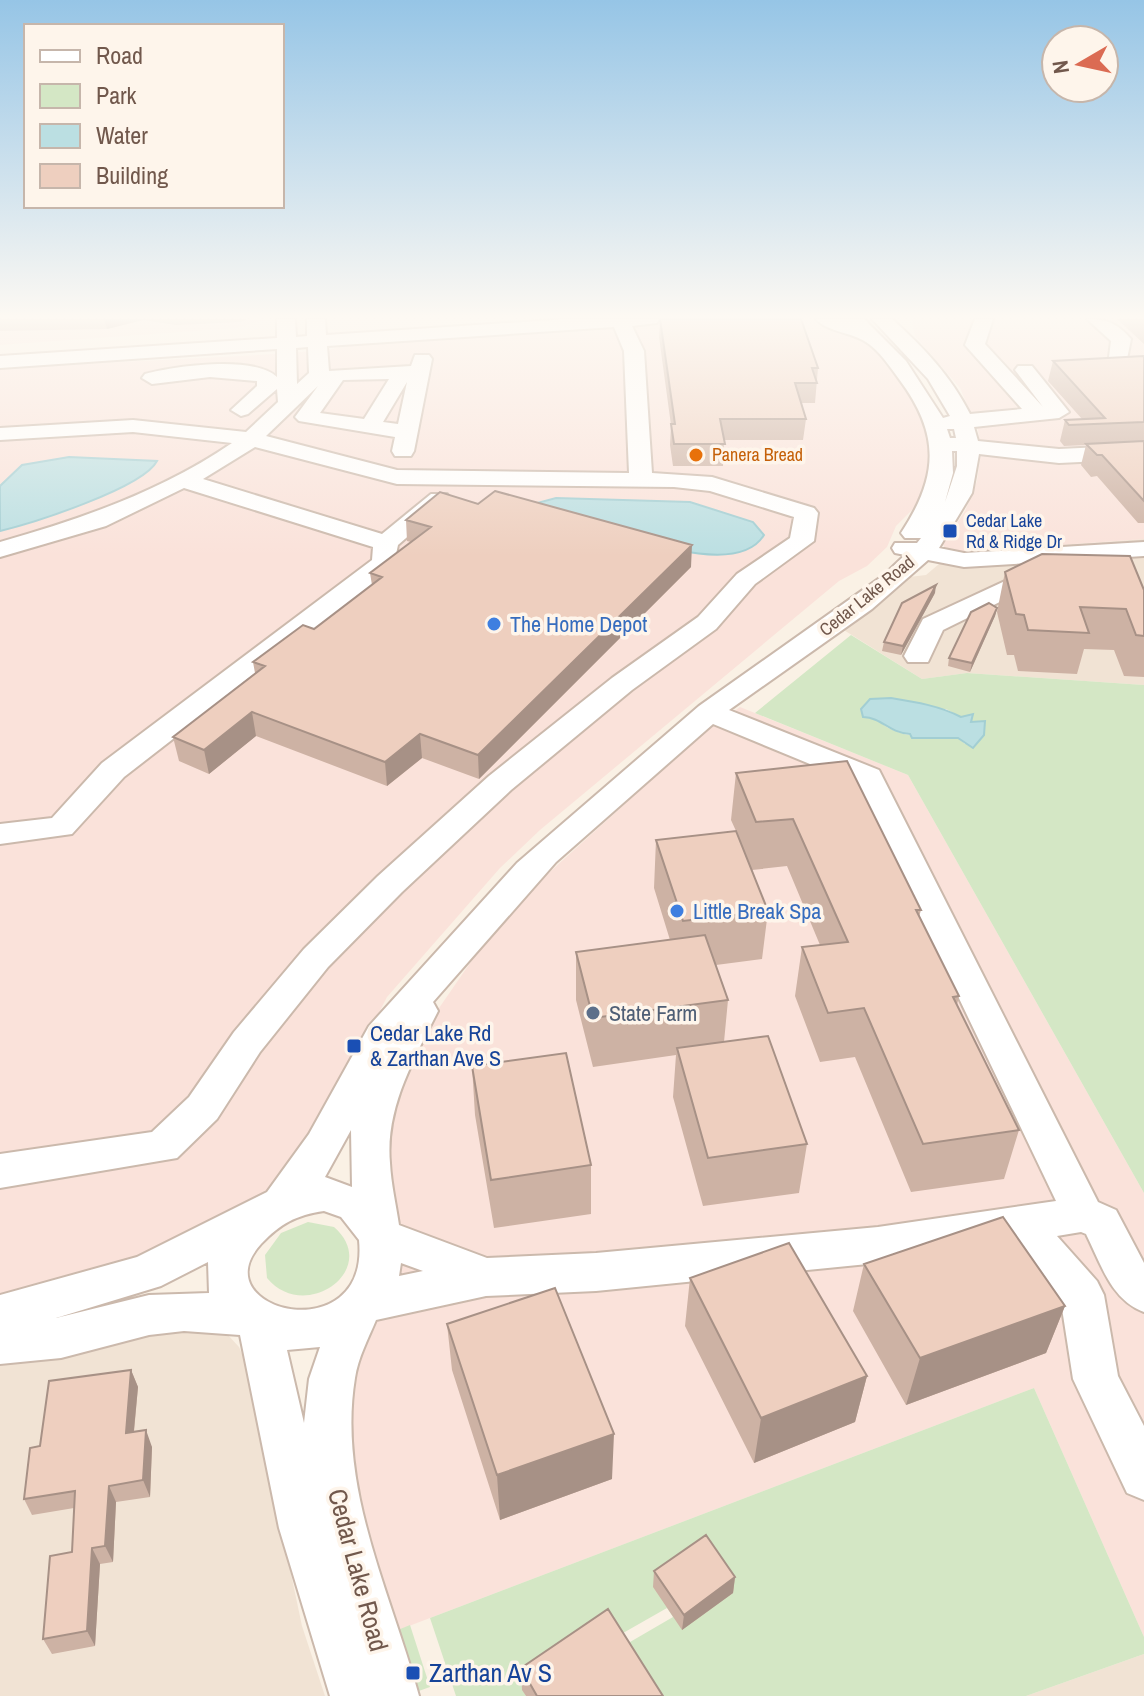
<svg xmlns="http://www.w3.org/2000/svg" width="1144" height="1696" font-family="'Archivo Narrow',sans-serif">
<rect width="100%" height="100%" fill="#faf1e5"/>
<path fill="#f1e3d4" d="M1144 539V685L967 673 922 679 839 627 879 604 909 577 926 575 952 553Z
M144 1327 227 1334 239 1347 247 1365 302 1626 325 1696H0V1356Z
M1144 1654V1696H1026Z"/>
<path fill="#fae2da" d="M0 319H266L237 328 0 345Z
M759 319H810L847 329 872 346 906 388 925 421 933 440 925 497 896 526 887 547 867 566 839 581 540 830 500 868 387 997 342 1085 280 1179 257 1198 155 1253 0 1297V368L259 355 329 350 346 345Z
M911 319H1144V539L952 553 945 549 943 544 965 511 977 481 981 452 978 430 960 388 915 336Z
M740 707 908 775 1144 1193V1637L1034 1388 388 1634 341 1422 384 1131 415 1043 479 950 531 889 701 735Z"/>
<path fill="#d4e7c5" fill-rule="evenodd" d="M851 635 922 679 967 673 1144 685V1193L908 775 755 713ZM946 709 961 717 972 715 965 744 958 738C936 741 890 737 876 718Z
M308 1222 334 1227C382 1269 305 1324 267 1278L265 1255 281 1233Z
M1034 1388 1144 1637V1654L1026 1696H647L618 1649 673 1617 667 1608 523 1690 526 1696H456L430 1618Z
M410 1625 430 1687 413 1693 388 1634Z"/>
<path fill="#bbdfe2" stroke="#a2ced3" stroke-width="2" d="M69 457 157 461C143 488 33 523 0 531V486L22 465Z
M556 498 690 502 753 522 764 535C732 588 584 519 537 503Z
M891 698C916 702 940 706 961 717L973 714 971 722 985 721 984 735 973 748 958 738H912L910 734C887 732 883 718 863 717L861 709 870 699Z"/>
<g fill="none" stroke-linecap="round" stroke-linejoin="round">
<defs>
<path id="minor" d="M277 319H295L296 337 307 336V319H325L326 335 567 319H659L657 323 632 326 644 351 652 473 712 477 814 508 818 513 814 541 755 584 716 629 632 690 511 790 402 892 328 967 260 1052 217 1119 177 1158 0 1188V1154L152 1132 189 1097 234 1032 304 949 378 876 489 776 612 678 698 617 737 574 790 538 794 517 710 491 674 487 397 484 255 447 203 479 382 534 431 494H447L451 499 398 545 393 568 124 777 72 834 0 844V824L52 818 102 763 372 560 373 547 184 488 106 526 0 557V542C81 519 162 491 232 443L133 432 0 440V428L133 420 246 432 278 402 277 389 248 414 241 416 231 410 257 386V381L210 377 152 384 142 378 145 374C175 366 253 355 277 377V349L0 368V356L277 338ZM614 327 624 351 629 473 397 470 266 436 318 386 295 417 299 421 395 437 392 451 395 456H411L414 451 432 359 429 355H415L411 366 329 371 327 346ZM308 347 309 373 297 384 296 348ZM389 379 364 419 320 413 343 380ZM407 382 398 424 383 422Z
M816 319H864L906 361 943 418 950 416 928 379 872 319H892C923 347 951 376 970 414L1022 409 965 345 975 319H993L985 344 1043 407 1015 370 1018 366H1032L1069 412 1059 418 974 427 978 441 1059 449 1144 445V459L1059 463 979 454 972 493 939 548 964 553 1144 542V556L964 567 928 560 872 609 729 710 879 770 1098 1202 1116 1210 1144 1263V1312C1111 1300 1101 1264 1086 1234L1081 1232 1057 1236 1097 1281 1104 1295 1118 1376 1144 1426V1500L1127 1493 1073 1379 1061 1302 1011 1243 878 1263 596 1291 486 1296 376 1320C368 1339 358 1358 355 1378 337 1487 391 1593 419 1696H330L279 1528 240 1335 184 1331 149 1335 61 1358 0 1364V1295L137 1257 267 1192 309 1134 369 1026 517 863 699 706 884 575 905 555 895 553 892 548 895 543H917L921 538H905L901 533C938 477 941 435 899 379 890 367 879 350 866 342 851 332 827 332 816 319ZM947 429H954L956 438H950ZM952 451H957V466L945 502 953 473ZM713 724 856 783 1056 1201 878 1227 596 1253 487 1258 399 1225C396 1204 391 1184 390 1163 385 1108 414 1059 438 1011L433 1002 556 862ZM351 1130 352 1187 325 1177ZM324 1211 341 1217 359 1240C370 1352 200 1311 261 1244 280 1224 296 1215 324 1211ZM208 1262 209 1293 149 1295 56 1318 161 1286ZM401 1263 423 1271 399 1276ZM320 1347 309 1379 304 1423 287 1350Z
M1087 319C1107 319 1117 323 1131 339L1125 369H1111L1108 365 1111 341Z
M1020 574 1050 578 1054 583 1041 591 1024 590 943 630 928 662H908L904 656 923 619Z"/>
</defs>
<use href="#minor" stroke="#cbb9ac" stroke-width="4"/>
<use href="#minor" fill="#fff" fill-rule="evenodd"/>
</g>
<path fill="#cdb2a4" d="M0 319H248L240 322 176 325 143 320 107 329 0 331Z
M660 319 818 368 815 403H801L806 419 803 440H724L723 466H673L670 445 671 425 659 337Z
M1117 319H1144V344Z
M1144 356V523H1138L1097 476 1091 477 1081 465 1086 445 1064 446 1060 441 1065 420 1082 419 1048 381 1053 361Z
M406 520 691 567 479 779 422 758 387 786 256 736 209 774 179 761 173 737 255 673 253 662 314 629 372 585 370 573 411 542 407 541Z
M1005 572 1144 590V677L1124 676 1114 650 1084 649 1077 674 1018 671 1014 655H1007L997 612Z
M935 593 901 655 882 651 884 642Z
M997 608 995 616 970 672 948 666 949 658Z
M736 773 921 910 919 917 959 996 957 1005 1019 1130 1004 1179 911 1192 855 1057 820 1062 795 996 802 947 820 945 787 866 752 870 768 911 762 959 716 965 728 1000 724 1042 807 1144 799 1193 703 1206 673 1097 676 1055 593 1067 576 1000V952L670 940 654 888 656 840 736 831 731 820Z
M472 1066 591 1165V1214L494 1228 475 1115Z
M864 1264 1065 1306 1046 1353 906 1405 853 1311Z
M690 1278 867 1376 855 1422 754 1463 685 1326Z
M447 1324 612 1479 500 1520 452 1370Z
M131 1370 138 1387 134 1432 152 1447 150 1497 116 1502 113 1562 100 1564 95 1646 52 1654 43 1639 72 1552 74 1508 32 1515 24 1499 40 1446Z
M654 1571 735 1577 733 1593 682 1630 653 1587Z
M521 1668 663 1696H526L522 1690Z"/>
<path fill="#a79186" d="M104 319H142L143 320 107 329Z
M692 545 691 567 479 779 478 755Z
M936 585 935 593 901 655 903 646Z
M997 608 995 616 970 672 972 663Z
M252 712 256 736 209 774 204 750Z
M420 734 422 758 387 786 385 762Z
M1065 1306 1046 1353 906 1405 920 1358Z
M131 1370 138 1387 132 1450 126 1433Z
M867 1376 855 1422 754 1463 761 1418Z
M146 1430 152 1447 150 1497 143 1480Z
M614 1434 612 1479 500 1520 497 1475Z
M109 1486 116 1502 113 1562 105 1546Z
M92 1548 100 1564 95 1646 87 1631Z
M735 1577 733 1593 682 1630 684 1615Z"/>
<path fill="#eecfbf" stroke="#a79186" stroke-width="2" d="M660 319H801L818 368H812L817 383H795L806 419H720L725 444H674L671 424H675Z
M1144 356V422L1069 425 1065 420 1105 418 1053 361Z
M1144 441V501L1102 455H1097L1086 444Z
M495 491 692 545 478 755 420 734 385 762 252 712 204 750 173 737 265 666 253 662 303 625 314 629 382 577 370 573 431 527 406 520 440 492 478 504Z
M1042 554 1130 556 1144 590V636L1136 635 1126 609 1080 607 1089 633 1028 630 1024 615 1016 614 1005 572Z
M936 585 903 646 884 642 902 603Z
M989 603 997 608 972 663 949 658 971 612Z
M847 761 921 910H916L959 996 953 997 1019 1130 923 1144 864 1008 828 1013 802 947 848 942 793 819 756 822 736 773Z
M736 831 768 911 683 921 656 840Z
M705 935 728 1000 593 1018 576 952Z
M768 1036 807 1144 708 1158 677 1048Z
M566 1053 591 1165 491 1180 472 1066Z
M1003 1217 1065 1306 920 1358 864 1264Z
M789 1243 867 1376 761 1418 690 1278Z
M555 1288 614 1434 497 1475 447 1324Z
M131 1370 126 1433 146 1430 143 1480 109 1486 105 1546 92 1548 87 1631 43 1639 50 1556 72 1552 75 1491 24 1499 30 1448 40 1446 49 1381Z
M706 1535 735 1577 684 1615 654 1571Z
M608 1609 663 1696H537L521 1668Z"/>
<linearGradient id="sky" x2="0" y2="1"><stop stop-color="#96c5e6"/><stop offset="0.57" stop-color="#fdf9f3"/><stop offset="1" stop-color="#fdf9f3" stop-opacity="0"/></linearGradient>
<rect width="1144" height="556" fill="url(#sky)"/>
<circle fill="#e8710a" stroke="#fef5eb" stroke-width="3" cx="696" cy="455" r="8"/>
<g fill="#1a4fb4" stroke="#fef5eb" stroke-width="3">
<rect x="942" y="523" width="16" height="16" rx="4"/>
<rect x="346" y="1038" width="16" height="16" rx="4"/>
<rect x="405" y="1665" width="16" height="16" rx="4"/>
</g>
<g fill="#3f7fe0" stroke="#fef5eb" stroke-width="3">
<circle cx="494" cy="624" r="8"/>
<circle cx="677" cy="911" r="8"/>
</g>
<circle fill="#5c6f8a" stroke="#fef5eb" stroke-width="3" cx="593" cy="1013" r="8"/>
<g text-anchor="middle" stroke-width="7" stroke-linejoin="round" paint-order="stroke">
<g font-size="18" fill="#c56008" stroke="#fef5eb" text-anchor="start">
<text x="712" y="461">Panera Bread</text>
</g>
<g font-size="18" fill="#164399" stroke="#fef5eb" text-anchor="start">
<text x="966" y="527">Cedar Lake<tspan x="966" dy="21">Rd &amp; Ridge Dr</tspan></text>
</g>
<g font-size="18" fill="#71584c" stroke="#fef5eb">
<text transform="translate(867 596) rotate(-39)" y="6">Cedar Lake Road</text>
</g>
<g font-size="22" fill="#366cbe" stroke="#fef5eb" text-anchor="start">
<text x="510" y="632">The Home Depot</text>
<text x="693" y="919">Little Break Spa</text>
</g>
<g font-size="22" fill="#4e5e75" stroke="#fef5eb" text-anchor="start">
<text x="609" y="1021">State Farm</text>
</g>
<g font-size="22" fill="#164399" stroke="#fef5eb" text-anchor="start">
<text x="370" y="1041">Cedar Lake Rd<tspan x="370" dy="25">&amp; Zarthan Ave S</tspan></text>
</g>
<g font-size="26" fill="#71584c" stroke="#fef5eb">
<text transform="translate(358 1570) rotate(75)" y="9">Cedar Lake Road</text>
</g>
<g font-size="26" fill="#164399" stroke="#fef5eb" text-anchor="start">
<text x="429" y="1682">Zarthan Av S</text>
</g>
</g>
<rect x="24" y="24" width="260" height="184" fill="#fef5eb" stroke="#c6b6ab" stroke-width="2"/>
<rect x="40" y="50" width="40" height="12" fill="#ffffff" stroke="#c6b6ab" stroke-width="2"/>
<text x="96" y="64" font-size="24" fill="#71584c">Road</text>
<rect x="40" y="84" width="40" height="24" fill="#d4e7c5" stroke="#c6b6ab" stroke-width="2"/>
<text x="96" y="104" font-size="24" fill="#71584c">Park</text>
<rect x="40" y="124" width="40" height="24" fill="#bbdfe2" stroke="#c6b6ab" stroke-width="2"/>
<text x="96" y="144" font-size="24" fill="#71584c">Water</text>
<rect x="40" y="164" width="40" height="24" fill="#eecfbf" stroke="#c6b6ab" stroke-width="2"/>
<text x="96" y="184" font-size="24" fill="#71584c">Building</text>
<g transform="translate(1080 64) rotate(261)"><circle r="38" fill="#fef5eb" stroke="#c6b6ab" stroke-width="2"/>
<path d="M0-6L14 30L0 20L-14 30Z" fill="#db6b53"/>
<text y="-12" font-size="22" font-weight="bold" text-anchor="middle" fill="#71584c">N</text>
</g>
</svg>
